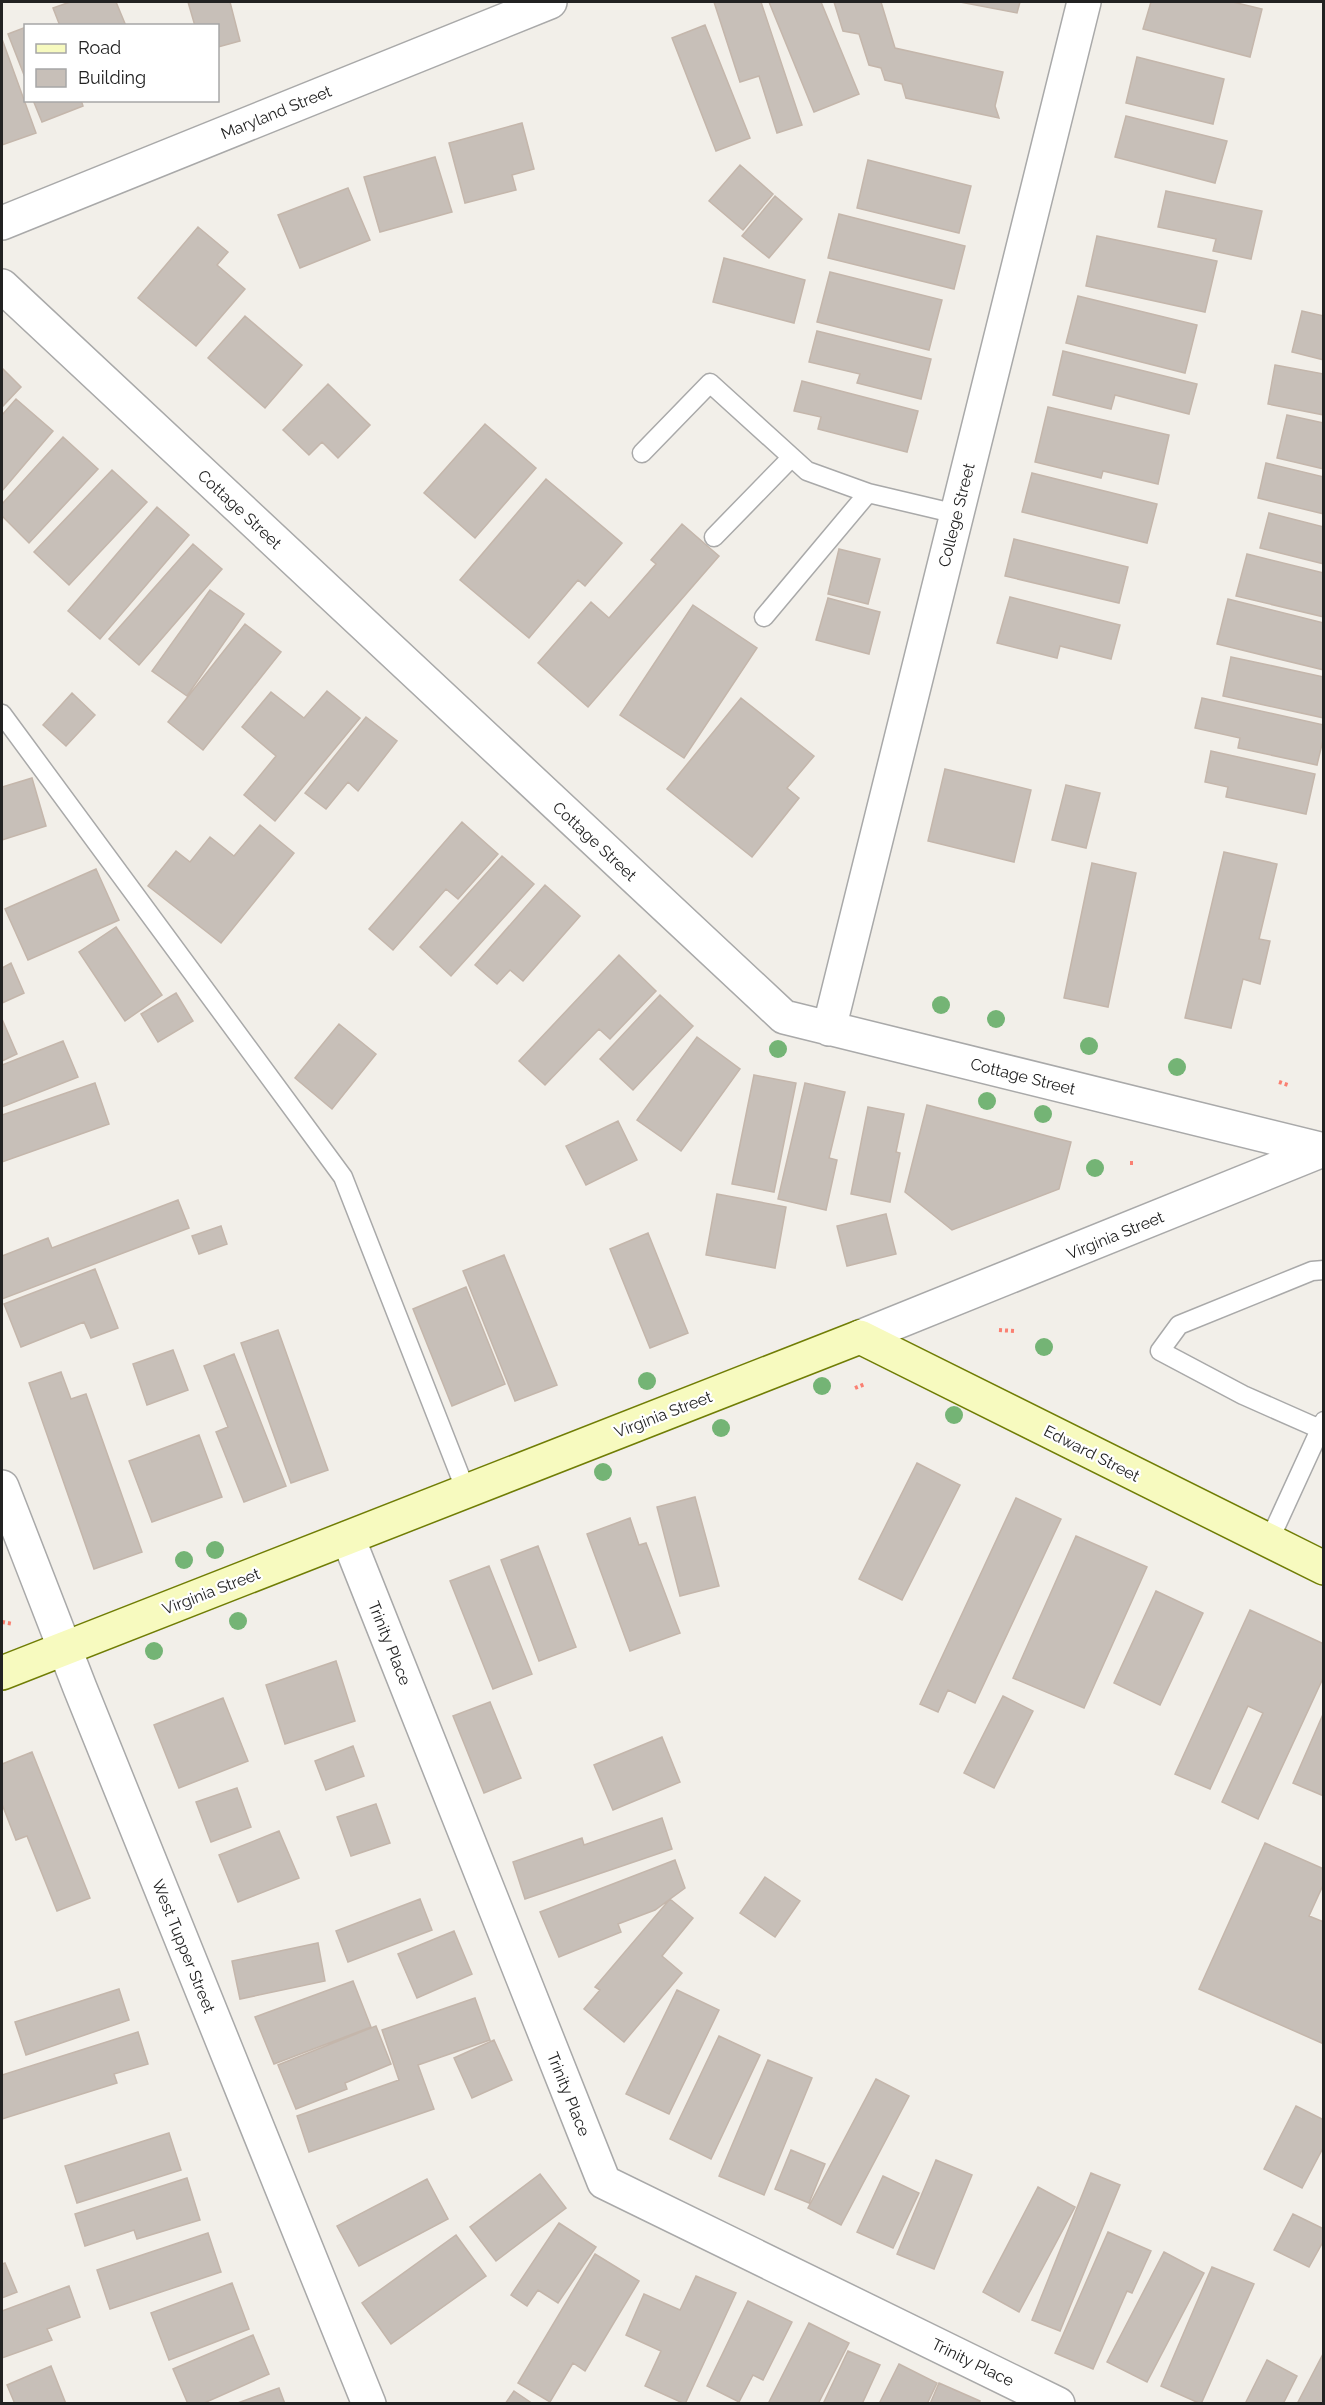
<svg xmlns="http://www.w3.org/2000/svg" width="1325" height="2405" font-family="Raleway,sans-serif">
<rect width="100%" height="100%" fill="#f2efe9"/>
<path fill="#c7bfb8" stroke="#c4b6ab" stroke-width="1.5" d="M70 2H116L126 26H60L53 8Z
M188 2H230L240 41 218 47V26H195Z
M714 2H761L802 125 777 133 759 76 740 82Z
M769 2H821L859 94 814 112Z
M834 2H881L895 48 1003 72 995 106 999 118 906 98 902 84 885 80 881 68 869 65 859 34 843 31Z
M960 2H1020L1017 13Z
M1151 2H1233L1262 9 1250 57 1143 29Z
M705 25 750 138 716 151 672 38Z
M26 27V80L8 34Z
M2 39 36 133 2 145Z
M1137 57 1224 79 1213 124 1126 103Z
M33 100H81L83 106 42 122Z
M1126 116 1227 141 1215 183 1115 157Z
M522 123 534 169 512 175 516 190 465 203 449 143Z
M435 157 452 212 380 232 364 177Z
M868 160 971 186 959 233 857 208Z
M740 165 773 194 743 230 709 201Z
M348 188 370 240 300 268 278 215Z
M1166 191 1262 211 1251 259 1213 251 1216 239 1158 227Z
M775 196 802 219 769 258 742 236Z
M839 214 965 246 954 289 828 258Z
M198 227 228 252 217 265 245 289 196 346 138 298Z
M1097 236 1217 261 1205 312 1086 286Z
M724 258 805 280 794 323 713 302Z
M830 272 942 300 929 350 817 322Z
M1078 296 1197 325 1185 373 1066 343Z
M1302 311 1324 316V360L1292 352Z
M245 316 302 365 265 408 208 358Z
M817 331 931 359 921 399 857 383 860 374 809 362Z
M1063 351 1197 384 1189 414 1115 395 1111 409 1053 395Z
M1275 365 1324 374V415L1268 404Z
M2 368 21 387 2 407Z
M802 381 918 411 907 452 818 429 821 417 794 411Z
M328 384 370 425 338 458 322 442 309 455 283 430Z
M16 399 53 431 2 491V415Z
M1048 407 1169 435 1158 484 1103 471 1101 478 1035 462Z
M1287 415 1324 423V469L1277 458Z
M485 424 536 468 475 538 424 493Z
M63 437 98 469 29 543 2 516V504Z
M1266 463 1324 477V514L1258 498Z
M112 470 147 502 69 585 34 552Z
M1032 473 1157 504 1147 543 1022 512Z
M546 479 622 543 585 586 578 580 529 638 460 580Z
M157 507 189 535 100 639 68 611Z
M1269 513 1324 527V564L1260 548Z
M682 524 719 556 588 707 538 663 591 602 609 618 656 564 651 560Z
M1014 539 1128 567 1119 603 1005 576Z
M193 544 222 569 139 665 109 639Z
M839 549 880 559 868 604 828 594Z
M1247 554 1324 573V617L1236 596Z
M210 590 244 614 187 696 152 671Z
M1010 597 1120 625 1111 659 1060 646 1057 658 997 643Z
M828 598 880 612 869 654 816 640Z
M1228 599 1324 623V670L1217 644Z
M693 605 757 648 684 758 620 715Z
M245 624 281 652 203 750 168 722Z
M1231 657 1324 677V718L1223 696Z
M327 691 360 718 275 821 244 795 276 756 242 727 271 692 304 718Z
M72 693 95 715 66 746 43 725Z
M741 698 814 756 787 788 799 798 752 857 667 789Z
M1202 698 1324 725V736L1317 765 1238 748 1240 738 1195 728Z
M366 717 397 741 358 791 348 782 326 809 305 793Z
M1211 751 1315 774 1306 814 1226 797 1228 787 1205 782Z
M945 769 1031 790 1014 862 928 841Z
M32 778 46 826 2 840V787Z
M1066 785 1100 793 1086 848 1052 840Z
M462 822 498 854 458 899 446 889 393 950 369 929Z
M260 825 294 853 221 943 148 886 176 851 190 862 210 837 234 856Z
M1224 852 1277 864 1259 939 1270 941 1260 984 1243 979 1231 1028 1185 1018Z
M502 856 534 884 451 976 420 947Z
M1092 863 1136 873 1108 1007 1064 998Z
M96 869 119 920 28 960 5 909Z
M545 885 580 916 523 981 510 970 497 984 475 965Z
M116 927 162 995 125 1021 79 952Z
M619 955 656 991 610 1039 599 1029 545 1085 519 1061Z
M11 963 24 993 2 1003V968Z
M176 993 193 1021 158 1042 141 1014Z
M660 995 693 1026 633 1090 600 1059Z
M2 1019 17 1054 2 1061Z
M339 1024 376 1054 332 1109 295 1078Z
M697 1037 740 1069 681 1151 637 1120Z
M63 1041 78 1077 2 1107V1065Z
M754 1075 796 1083 774 1192 732 1184Z
M95 1083 109 1124 2 1162V1115Z
M805 1083 845 1092 829 1158 837 1160 826 1210 778 1199Z
M927 1105 1071 1142 1059 1189 952 1230 905 1192Z
M868 1107 904 1114 896 1152 900 1153 890 1202 851 1194Z
M618 1121 637 1160 586 1185 566 1146Z
M717 1194 786 1207 775 1268 706 1255Z
M178 1200 189 1228 2 1299V1256L48 1238 52 1248Z
M886 1214 896 1254 847 1266 837 1226Z
M221 1226 227 1244 199 1254 192 1236Z
M648 1233 688 1333 650 1348 610 1249Z
M504 1255 557 1385 515 1401 463 1271Z
M95 1269 118 1328 91 1338 84 1322 21 1347 4 1304Z
M466 1287 505 1384 452 1406 413 1309Z
M278 1330 328 1470 291 1483 241 1343Z
M173 1350 188 1390 147 1405 133 1364Z
M234 1354 286 1486 244 1502 216 1432 228 1427 204 1366Z
M61 1372 71 1399 86 1394 142 1552 94 1569 29 1383Z
M199 1435 222 1497 152 1522 129 1461Z
M917 1463 960 1485 902 1600 859 1579Z
M695 1497 719 1586 680 1596 657 1507Z
M1016 1498 1061 1519 975 1703 948 1690 938 1712 920 1704Z
M630 1518 639 1545 646 1543 680 1633 630 1651 587 1534Z
M1076 1536 1147 1567 1084 1708 1013 1678Z
M538 1546 576 1647 539 1661 501 1560Z
M489 1566 532 1674 493 1689 450 1581Z
M1156 1591 1203 1613 1160 1705 1114 1683Z
M1250 1610 1324 1644V1676L1258 1819 1222 1802 1263 1713 1248 1706 1210 1789 1175 1774Z
M336 1661 355 1721 285 1744 266 1685Z
M1003 1696 1033 1711 994 1788 964 1773Z
M223 1698 248 1761 179 1788 154 1725Z
M490 1702 521 1778 484 1793 453 1716Z
M1324 1712V1796L1293 1783Z
M662 1737 680 1782 613 1810 594 1765Z
M353 1746 364 1776 326 1790 315 1761Z
M32 1752 90 1898 57 1911 27 1836 16 1840 2 1804V1764Z
M237 1788 251 1827 211 1842 196 1802Z
M376 1804 390 1843 351 1856 337 1817Z
M662 1818 672 1849 525 1899 513 1862 582 1838 584 1845Z
M279 1831 299 1878 238 1902 219 1855Z
M1265 1843 1324 1869V1883L1309 1916 1324 1922V2044L1199 1989Z
M675 1860 685 1888 655 1910 618 1924 621 1932 559 1957 540 1912Z
M765 1877 800 1901 775 1937 740 1913Z
M420 1899 432 1930 348 1962 336 1931Z
M670 1899 693 1918 662 1956 682 1973 624 2042 584 2009 600 1990 595 1987Z
M454 1931 472 1974 417 1998 398 1954Z
M318 1943 325 1981 240 1999 232 1961Z
M353 1981 371 2027 274 2064 255 2017Z
M119 1989 129 2020 26 2055 15 2022Z
M677 1990 719 2010 669 2114 626 2094Z
M475 1998 490 2040 418 2065 434 2109 309 2152 297 2116 399 2080 382 2030Z
M376 2026 391 2064 345 2083 347 2089 296 2109 278 2065Z
M138 2032 148 2064 114 2074 117 2083 2 2119V2075Z
M719 2036 760 2055 711 2159 670 2139Z
M494 2040 512 2080 472 2098 454 2058Z
M768 2060 812 2078 764 2195 719 2176Z
M876 2079 909 2096 841 2225 808 2208Z
M1296 2106 1324 2120V2146L1302 2188 1264 2169Z
M169 2133 181 2170 77 2203 65 2166Z
M791 2150 825 2164 809 2203 775 2189Z
M936 2160 972 2175 934 2269 897 2254Z
M1091 2173 1120 2185 1060 2331 1032 2320Z
M540 2174 566 2208 496 2261 470 2227Z
M883 2176 919 2193 893 2248 857 2232Z
M187 2178 200 2220 137 2239 134 2230 85 2246 75 2214Z
M427 2179 448 2219 359 2266 337 2226Z
M1038 2187 1075 2207 1019 2312 983 2292Z
M1293 2214 1324 2229V2240L1309 2267 1274 2250Z
M559 2223 596 2247 558 2303 538 2290 527 2306 511 2295Z
M1108 2232 1151 2251 1132 2293 1127 2291 1093 2369 1055 2353Z
M208 2233 221 2272 110 2309 97 2270Z
M456 2235 486 2276 391 2344 362 2303Z
M1164 2252 1204 2273 1147 2382 1107 2362Z
M595 2254 639 2281 585 2371 573 2363 550 2402 518 2383Z
M5 2263 17 2292 2 2298V2264Z
M1212 2267 1254 2284 1201 2404 1161 2386Z
M696 2276 736 2293 685 2404 645 2386 661 2351 626 2335 644 2294 680 2310Z
M232 2283 249 2329 169 2360 151 2313Z
M69 2286 80 2317 47 2329 52 2340 2 2358V2311Z
M748 2301 792 2322 763 2380 753 2375 739 2402 707 2386Z
M809 2323 849 2343 818 2404H768Z
M253 2335 269 2374 202 2404H188L173 2369Z
M848 2351 880 2365 862 2404H823Z
M1324 2352V2404H1297Z
M1267 2360 1297 2376 1283 2404H1245Z
M899 2364 937 2383 927 2404H879Z
M51 2366 66 2404H15L7 2385Z
M939 2383 980 2401 979 2404H930Z
M279 2388 285 2404H235Z
M514 2391 533 2404H505Z"/>
<g fill="none" stroke-linecap="round" stroke-linejoin="round">
<defs>
<path id="service" d="M642 453 710 383 807 471 868 493 957 514
M714 537 791 458
M764 617 868 493
M2 714 343 1177 466 1491
M1320 1429 1243 1395 1160 1351 1179 1325 1312 1271 1324 1270
M1269 1541 1324 1421"/>
<path id="minor" d="M2 223 550 2
M2 286 784 1017 1324 1150
M829 1029 1084 2
M860 1337 1323 1150
M2 1487 80 1688 369 2404
M348 1538 604 2182 1058 2404"/>
<path id="secondary" d="M2 1673 860 1337 1324 1568"/>
</defs>
<use href="#service" stroke="#a9a9a9" stroke-width="21"/>
<use href="#minor" stroke="#a9a9a9" stroke-width="36"/>
<use href="#secondary" stroke="#707d05" stroke-width="36"/>
<path stroke="#fa8072" stroke-width="4" stroke-dasharray="3 3" stroke-linecap="butt" d="M1279 1082 1288 1085
M1130 1163H1135
M999 1330 1014 1331
M855 1388 865 1384
M2 1622 13 1624"/>
<use href="#service" stroke="#fff" stroke-width="18"/>
<use href="#minor" stroke="#fff" stroke-width="33"/>
<use href="#secondary" stroke="#f7fabf" stroke-width="33"/>
</g>
<g fill="#74b475">
<circle cx="941" cy="1005" r="9"/>
<circle cx="996" cy="1019" r="9"/>
<circle cx="1089" cy="1046" r="9"/>
<circle cx="778" cy="1049" r="9"/>
<circle cx="1177" cy="1067" r="9"/>
<circle cx="987" cy="1101" r="9"/>
<circle cx="1043" cy="1114" r="9"/>
<circle cx="1095" cy="1168" r="9"/>
<circle cx="1044" cy="1347" r="9"/>
<circle cx="647" cy="1381" r="9"/>
<circle cx="822" cy="1386" r="9"/>
<circle cx="954" cy="1415" r="9"/>
<circle cx="721" cy="1428" r="9"/>
<circle cx="603" cy="1472" r="9"/>
<circle cx="215" cy="1550" r="9"/>
<circle cx="184" cy="1560" r="9"/>
<circle cx="238" cy="1621" r="9"/>
<circle cx="154" cy="1651" r="9"/>
</g>
<g text-anchor="middle" stroke-width="4.5" stroke-linejoin="round" paint-order="stroke">
<g font-size="16" fill="#222" stroke="#fff">
<text transform="translate(276 112) rotate(-22)" y="6">Maryland Street</text>
<text transform="translate(240 509) rotate(43)" y="6">Cottage Street</text>
<text transform="translate(956 515) rotate(-76)" y="6">College Street</text>
<text transform="translate(595 841) rotate(43)" y="6">Cottage Street</text>
<text transform="translate(1023 1076) rotate(14)" y="6">Cottage Street</text>
<text transform="translate(1115 1235) rotate(-22)" y="6">Virginia Street</text>
<text transform="translate(663 1414) rotate(-21)" y="6">Virginia Street</text>
<text transform="translate(1092 1453) rotate(27)" y="6">Edward Street</text>
<text transform="translate(211 1591) rotate(-21)" y="6">Virginia Street</text>
<text transform="translate(390 1643) rotate(68)" y="6">Trinity Place</text>
<text transform="translate(184 1946) rotate(68)" y="6">West Tupper Street</text>
<text transform="translate(569 2094) rotate(68)" y="6">Trinity Place</text>
<text transform="translate(973 2362) rotate(26)" y="6">Trinity Place</text>
</g>
</g>
<rect width="1325" height="2405" fill="none" stroke="#222222" stroke-width="6"/>
<rect x="24" y="24" width="195" height="78" fill="#ffffff" stroke="#a7a7a7" stroke-width="1.5"/>
<rect x="36" y="44" width="30" height="9" fill="#f7fabf" stroke="#a7a7a7" stroke-width="1.5"/>
<text x="78" y="54" font-size="18" fill="#222222">Road</text>
<rect x="36" y="69" width="30" height="18" fill="#c7bfb8" stroke="#a7a7a7" stroke-width="1.5"/>
<text x="78" y="84" font-size="18" fill="#222222">Building</text>
</svg>
